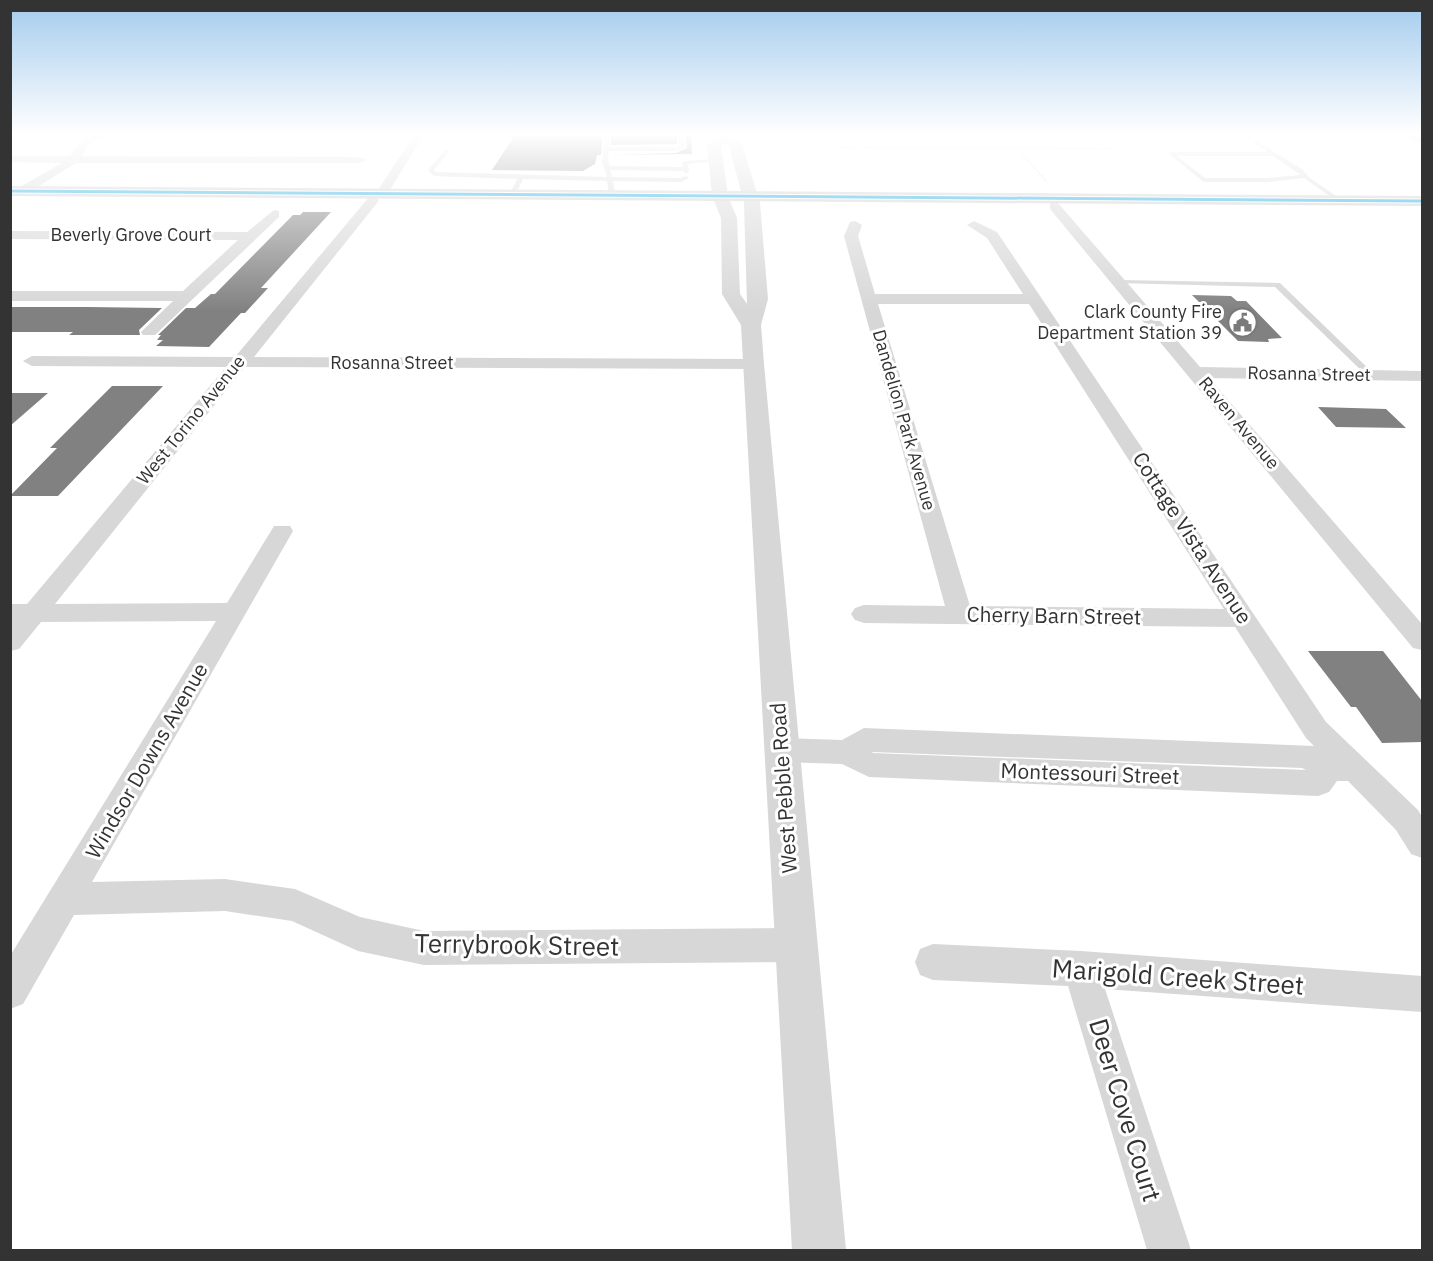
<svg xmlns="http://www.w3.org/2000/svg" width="1433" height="1261" font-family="'IBM Plex Sans',sans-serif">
<rect width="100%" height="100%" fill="#fff"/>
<path fill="#818181" d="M515 135H603L601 155H597L595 164 583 171 492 170Z
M611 135H677V144L611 145Z
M685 135H691L692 154 610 155 676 153 687 148Z
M303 212H331L261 288H268L245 313H241L209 347 156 346 163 340H157L161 335H158L186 308H195L211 294H215L293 215H300Z
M1192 295 1231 296 1237 301H1246L1282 338 1268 339 1269 342 1238 341Z
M10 307H89L162 308 139 330 140 335H69L73 332H10Z
M112 386H163L58 496H10L57 448H50Z
M10 393H48L10 426Z
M1318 407 1386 409 1406 428 1336 427Z
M1308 651H1383L1422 701V742L1382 743 1356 707H1351Z"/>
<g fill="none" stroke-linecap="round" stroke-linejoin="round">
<path stroke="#d7d7d7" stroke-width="1.5" stroke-dasharray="1.5 1.5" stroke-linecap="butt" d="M756 146H806
M828 147 1112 149
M1017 148 1046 181"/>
<path fill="#d7d7d7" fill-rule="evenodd" d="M605 135H609V147H675L679 146V135H683L685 147 675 151H608L609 166 683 167 682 163 685 161 715 159 718 161 688 164 689 172 686 174 683 171 610 170 612 177 680 178 686 176 689 178 681 182 613 181 615 195 612 197 609 195 607 181 523 179 516 194 513 196 510 194 517 179 434 176 428 170 446 149 449 151 434 170 436 172 607 177 602 162Z
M1242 135H1247L1302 169 1310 178 1343 201 1338 202 1304 178 1267 182H1204L1169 154 1172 152H1268ZM1177 156H1273L1301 175 1267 178H1205Z
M1119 280 1280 283 1375 375 1368 377 1275 287 1117 283 1115 282Z"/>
<path fill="#d7d7d7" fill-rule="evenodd" d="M93 135H105L87 147 82 156 360 157 366 160 360 163H76L26 194H18V188L62 163 10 162V156H70L79 143Z
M414 135H424L386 196H378L376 193Z
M811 135H821L822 137 817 140Z
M373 196 379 200 377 203 254 357 753 359 762 364 753 369 245 367 55 604 227 603 274 526H290L293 531 92 882 225 879 295 889 360 917 424 931 796 928 808 933 814 945 808 957 796 962 424 965 358 951 292 921 225 911 74 915 23 1004 10 1009V956L216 621 41 622 19 649 10 651V604H27L226 367 32 366 23 361 32 356 235 357 369 197Z
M1054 202 1058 203 1200 367 1422 371V381L1209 378 1422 624V650L1413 648 1050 209V203Z
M274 210 279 211V217L155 335H143L141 332 173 301H10V291H183L238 240 10 239V231L247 232Z
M855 221 862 225 858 236 875 294H1023L987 238 967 225 974 221 997 232 1326 722 1418 810 1422 817V858L1411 854 1396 830 1348 781H1337L1329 792 1318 796 869 777 842 764 782 762 772 758 767 750 772 742 782 738 842 740 864 728 1314 746 1306 738 1235 627 864 623 855 620 851 614 855 608 864 605 945 606 844 236 850 222ZM878 304H1029L1224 609 970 606ZM872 752 1302 768 1306 770 873 753Z
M933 944 1081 951 1422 976V1012L1105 989 1191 1250H1147L1068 986 933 980 920 975 915 962 920 949Z"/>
<path fill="#d7d7d7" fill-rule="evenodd" d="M719 135H731L742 144 760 203 768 299 761 325 764 364 846 1250H792L741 325 722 294 721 218 712 196 707 145ZM725 143 729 146 744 203 747 304 740 294 737 218 728 196 721 146Z"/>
<path fill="#cacaca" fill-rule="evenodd" d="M10 186 1422 196V206L10 196Z"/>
<path fill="#c7c7c7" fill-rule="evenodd" d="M1401 135 1422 136V144Z"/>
<defs>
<path id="bus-1" d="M10 191 1422 201"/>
</defs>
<use href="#bus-1" stroke="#fff" stroke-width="5"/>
<use href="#bus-1" stroke="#00a0dc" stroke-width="3"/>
</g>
<linearGradient id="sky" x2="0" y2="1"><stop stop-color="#a3cbed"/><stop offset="0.43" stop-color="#fff"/><stop offset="1" stop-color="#fff" stop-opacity="0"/></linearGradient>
<rect width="1433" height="311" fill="url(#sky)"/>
<defs>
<symbol id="civic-ring" viewBox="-11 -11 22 22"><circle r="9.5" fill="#fff" stroke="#7a7a7a" stroke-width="1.5"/><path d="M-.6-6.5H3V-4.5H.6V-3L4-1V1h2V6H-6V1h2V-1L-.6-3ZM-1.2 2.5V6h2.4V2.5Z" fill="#7a7a7a"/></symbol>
</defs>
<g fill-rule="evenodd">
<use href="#civic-ring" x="1226" y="306" width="33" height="33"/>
</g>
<g text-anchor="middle" stroke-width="6" stroke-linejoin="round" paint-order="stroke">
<g font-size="18" fill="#333" stroke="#fff">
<text x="131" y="241">Beverly Grove Court</text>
<text x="392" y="369">Rosanna Street</text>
<text transform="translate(1309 374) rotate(1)" y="6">Rosanna Street</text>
<text transform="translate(191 420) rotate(-51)" y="6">West Torino Avenue</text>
<text transform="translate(904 420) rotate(74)" y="6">Dandelion Park Avenue</text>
<text transform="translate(1239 423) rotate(50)" y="6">Raven Avenue</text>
</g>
<g font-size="18" fill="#333" stroke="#fff" text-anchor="end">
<text x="1222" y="318">Clark County Fire<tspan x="1222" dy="21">Department Station 39</tspan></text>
</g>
<g font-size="21" fill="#333" stroke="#fff">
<text transform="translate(1192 538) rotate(57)" y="7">Cottage Vista Avenue</text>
<text transform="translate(1054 616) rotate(1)" y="7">Cherry Barn Street</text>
<text transform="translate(147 761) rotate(-60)" y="7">Windsor Downs Avenue</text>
<text transform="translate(1090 774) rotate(2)" y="7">Montessouri Street</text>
<text transform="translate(784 788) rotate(-94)" y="7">West Pebble Road</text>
</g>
<g font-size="26" fill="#333" stroke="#fff">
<text transform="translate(517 945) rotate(1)" y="9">Terrybrook Street</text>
<text transform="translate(1178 977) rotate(4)" y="9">Marigold Creek Street</text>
<text transform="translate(1125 1110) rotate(73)" y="9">Deer Cove Court</text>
</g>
</g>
<rect width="1433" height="1261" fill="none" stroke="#333333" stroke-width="24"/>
</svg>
